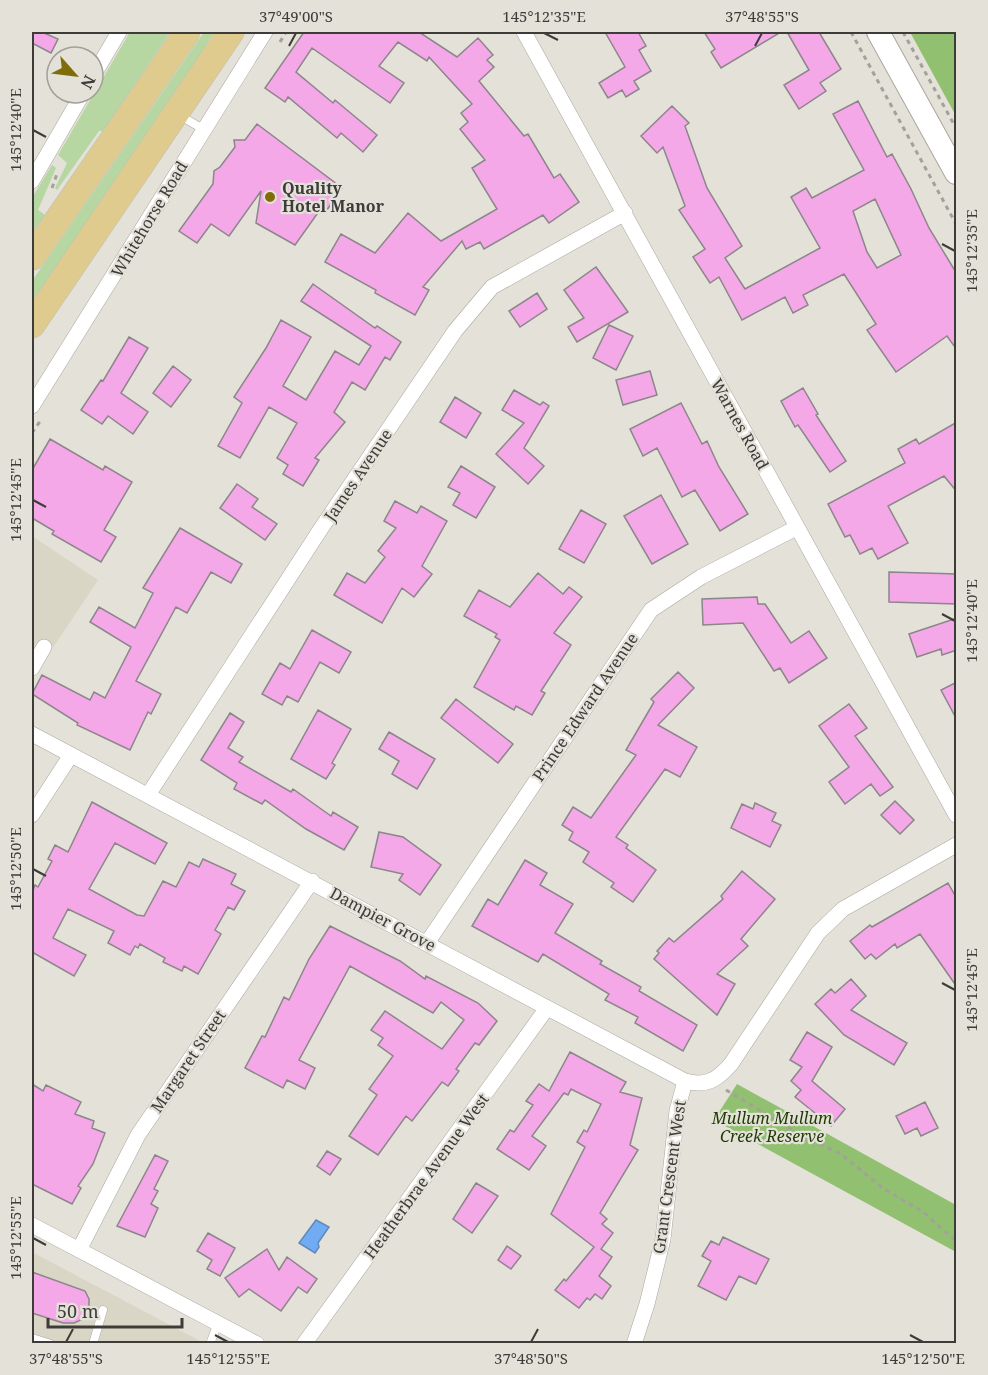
<svg xmlns="http://www.w3.org/2000/svg" width="988" height="1375" font-family="'Noto Serif',serif">
<rect width="100%" height="100%" fill="#e3e1d8"/>
<path fill="#dad6c6" d="M32 536 98 580 32 679Z
M32 1252 204 1343H32Z"/>
<path fill="#b6d6a2" d="M130 32H170L103 131H99L57 190 55 188 67 163 58 155Z
M204 32H214L170 104 32 304V281Z
M52 165 56 168 38 210 45 215 32 233V198Z"/>
<path fill="#91c170" d="M910 32H956V116Z
M737 1084 956 1205V1252L714 1120Z"/>
<path fill="#70abf3" stroke="#618abb" stroke-width="1.5" d="M316 1220 329 1227 318 1243 319 1247 315 1253 299 1243Z"/>
<path fill="#f5a8e8" stroke="#8c858a" stroke-width="1.5" fill-rule="evenodd" d="M32 32H42L58 39 51 53 32 43Z
M304 32H419L457 57 478 38 493 55 487 60 494 67 479 81 524 136 528 134 554 178 560 174 579 202 549 223 543 215 484 249 480 242 466 249 462 241 423 287 429 290 415 315 375 293 376 290 325 262 341 234 375 253 408 213 441 241 497 209 472 168 485 160 460 129 468 122 461 113 472 104 429 57 427 61 398 42 379 66 404 83 390 103 312 48 296 72 333 103 335 100 377 135 363 152 341 133 337 138 288 97 285 102 265 88Z
M605 32H638L646 46 639 50 651 71 634 81 639 89 626 97 622 90 608 98 599 83 625 67Z
M704 32H781L721 68 711 52 715 49Z
M787 32H819L841 69 820 83 826 91 799 109 784 85 809 70Z
M858 101 887 157 892 154 911 189 929 228 957 274V350L947 336 896 372 867 330 876 324 844 274 803 295 808 305 793 313 785 297 742 320 719 277 710 283 693 257 705 249 679 210 685 206 663 147 657 153 641 136 672 106 689 123 685 126 707 188 742 246 725 258 745 289 820 248 791 197 806 188 812 198 864 170 833 114ZM875 199 901 255 877 268 867 252 853 211Z
M257 124 342 188 327 210 322 207 295 245 256 223 261 191 229 236 211 224 197 243 179 231 213 184 214 171 220 167 235 147 234 140H245Z
M596 267 628 312 577 342 568 327 584 318 564 290Z
M313 284 375 328 377 326 401 342 390 360 385 357 365 390 352 382 334 412 345 422 315 458 319 460 303 486 283 474 288 465 277 458 297 423 269 407 240 458 218 446 242 403 234 397 266 348 281 320 311 337 283 386 306 400 335 351 359 365 371 346 301 301Z
M537 293 547 309 520 327 509 311Z
M609 325 633 336 616 370 593 358Z
M129 337 148 348 121 393 148 412 133 434 108 416 102 424 81 410 101 380 103 381Z
M173 366 191 380 171 407 153 393Z
M650 371 657 395 623 405 616 380Z
M803 388 818 414 816 415 846 461 830 472 798 425 795 427 781 401Z
M514 390 540 405 543 402 549 406 524 448 544 466 528 484 496 454 524 423 502 410Z
M455 397 481 413 466 438 440 422Z
M681 403 702 444 707 441 719 467 748 514 720 531 695 490 682 497 657 448 643 456 630 429Z
M957 422V492L944 476 888 506 908 543 878 559 872 548 860 554 850 535 845 537 828 504 905 463 898 449 916 439 919 444Z
M50 439 103 470 105 466 132 482 104 530 116 537 101 562 52 534 54 531 32 518V470Z
M461 466 495 487 476 518 453 505 460 493 448 487Z
M237 484 258 499 252 507 277 524 265 540 220 508Z
M661 495 688 544 652 564 624 516Z
M395 501 417 513 421 506 447 521 422 566 432 574 414 597 402 588 382 623 334 595 347 573 365 583 385 557 378 551 396 528 384 521Z
M581 510 606 524 584 563 559 549Z
M180 528 242 564 231 583 211 572 187 613 176 607 136 681 161 694 151 714 148 712 130 750 77 725 78 723 32 694 42 675 90 700 94 692 105 698 131 647 90 622 99 607 135 628 153 593 143 588Z
M889 572 957 574V604L889 602Z
M538 573 563 594 569 587 582 597 554 633 571 645 541 691 545 693 532 715 516 706 514 710 474 687 500 640 495 637 497 634 464 616 479 590 510 607Z
M757 597 758 604H765L791 643 809 631 827 658 789 683 780 668 774 671 743 623 703 625 702 599Z
M957 618V650L942 655 941 649 917 657 909 634Z
M312 630 351 652 339 673 320 662 298 702 287 696 282 705 262 694 280 663 290 669Z
M678 672 694 688 658 725 697 747 680 777 665 769 616 837 628 845 626 848 656 870 633 902 611 887 614 883 583 862 589 852 569 840 573 832 562 825 573 807 591 818 636 755 626 750 654 702 651 699Z
M957 682V720L941 690Z
M456 699 513 744 498 763 441 718Z
M849 704 867 728 855 736 893 787 880 796 871 784 845 804 829 782 849 767 819 726Z
M318 710 351 729 332 763 335 765 326 779 291 759Z
M230 713 244 722 228 748 243 757 239 762 291 792 293 789 331 816 333 812 358 827 344 850 306 829 265 800 262 804 234 789 237 783 201 760Z
M389 732 435 759 417 789 392 774 399 761 379 749Z
M895 801 914 820 900 834 881 815Z
M92 802 167 843 155 864 115 843 89 889 137 915 144 916 163 881 176 887 189 862 199 867 203 859 236 874 231 884 245 891 234 910 228 907 215 930 221 934 198 974 184 966 182 971 163 962 165 958 140 944 138 948 135 946 130 955 108 943 114 931 68 909 53 938 86 955 74 976 32 952V893L35 885 38 887 52 861 48 859 55 845 68 852Z
M755 803 776 813 772 821 781 825 770 847 731 828 742 804 753 809Z
M379 832 403 837 441 865 420 895 399 880 403 874 371 867Z
M525 860 547 873 540 885 573 904 555 933 602 961 600 964 641 987 639 991 697 1025 683 1051 635 1023 638 1017 605 1000 609 994 543 954 538 962 472 926 488 899 498 905Z
M742 871 775 899 741 939 748 946 717 974 735 984 717 1015 654 959 659 953 657 951 669 938 674 942 723 899 721 896Z
M948 883 957 899V987L920 934 897 948 895 944 876 959 871 954 865 959 850 941 870 925 872 927Z
M330 926 400 961 425 979 426 976 478 1003 497 1021 479 1045 475 1043 456 1069 459 1071 448 1086 442 1082 412 1121 406 1116 378 1155 349 1136 377 1095 369 1089 393 1056 378 1045 383 1038 371 1030 385 1011 442 1049 464 1020 441 1002 433 1013 350 966 299 1060 315 1068 305 1089 287 1080 283 1088 245 1068 262 1036 265 1037 284 997 289 1000 309 959Z
M851 979 866 996 851 1010 907 1043 894 1065 844 1035 815 1004 831 989 835 993Z
M807 1032 832 1047 812 1081 845 1109 831 1126 795 1097 801 1090 791 1081 802 1067 790 1060Z
M570 1052 626 1082 620 1092 642 1098 630 1145 638 1150 600 1213 607 1219 602 1224 613 1233 601 1249 612 1257 599 1276 611 1286 602 1299 595 1294 590 1300 587 1298 579 1308 555 1290 564 1279 566 1281 594 1247 551 1214 585 1147 577 1142 584 1130 587 1132 601 1104 571 1089 568 1095 564 1093 532 1136 546 1146 529 1170 497 1149 510 1130 514 1132 533 1105 526 1101 539 1084 549 1091Z
M32 1084 43 1091 46 1085 81 1102 75 1114 94 1121 92 1128 105 1133 93 1164 78 1186 81 1188 72 1204 32 1184Z
M925 1102 938 1128 921 1136 917 1128 905 1134 896 1116Z
M327 1151 341 1159 330 1175 317 1166Z
M155 1155 168 1161 154 1189 158 1191 151 1204 158 1208 145 1237 117 1226Z
M476 1183 498 1196 472 1233 453 1219Z
M208 1233 235 1248 220 1276 207 1269 212 1260 197 1251Z
M723 1237 769 1259 756 1284 739 1276 726 1300 698 1286 711 1261 702 1256 711 1241 719 1245Z
M507 1246 521 1256 511 1269 498 1260Z
M267 1249 279 1270 287 1257 317 1279 307 1293 298 1287 281 1311 249 1289 239 1297 225 1278Z
M32 1272 85 1291 89 1299V1310L83 1319 74 1323H63L32 1313Z"/>
<g fill="none" stroke-linecap="round" stroke-linejoin="round">
<defs>
<path id="service" d="M179 115 203 129
M32 1338 51 1344
M93 1344 103 1310
M210 1344 218 1323"/>
<path id="minor" d="M524 32 956 815
M93 76 119 32
M32 181 83 93
M32 406 265 32
M32 668 44 647
M32 734 685 1081C706 1087 717 1080 731 1064L818 933 843 909 956 845
M148 795 320 530 455 331 492 287 625 213
M32 815 71 755
M427 943 651 610 701 577 796 528
M32 1225 257 1344
M79 1250 138 1135 312 881
M304 1344 547 1008
M634 1344 647 1304 663 1239 677 1111 685 1081"/>
<path id="secondary" d="M878 32 956 173"/>
<path id="trunk" d="M32 257 187 32
M32 325 231 32"/>
</defs>
<use href="#service" stroke="#a9a79f" stroke-width="9"/>
<use href="#minor" stroke="#a9a79f" stroke-width="16"/>
<use href="#secondary" stroke="#a9a79f" stroke-width="24"/>
<use href="#trunk" stroke="#c1c1c0" stroke-width="27"/>
<path stroke="#a2a19a" stroke-width="3" stroke-dasharray="4.5 4.5" stroke-linecap="butt" d="M851 32 956 224
M903 32 956 128
M280 42 286 32
M52 188 58 171
M32 433 41 420
M726 1090 806 1138 841 1154 884 1189 923 1212 956 1241"/>
<use href="#service" stroke="#fff" stroke-width="8"/>
<use href="#minor" stroke="#fff" stroke-width="15"/>
<use href="#secondary" stroke="#fff" stroke-width="22"/>
<use href="#trunk" stroke="#dfcb8e" stroke-width="26"/>
</g>
<path fill="none" stroke="#3d3c39" stroke-width="2" d="M544 33 558 40M289 46 296 33M755 46 762 33M33 130 46 137M942 244 955 251M33 500 46 507M942 614 955 621M33 869 46 876M942 983 955 990M33 1238 46 1245M215 1335 228 1342M910 1335 923 1342M66 1342 73 1329M531 1342 538 1329"/>
<circle fill="#7e6d09" stroke="#e3e1d8" stroke-width="2" cx="270" cy="197" r="6"/>
<g text-anchor="middle" stroke-width="4.5" stroke-linejoin="round" paint-order="stroke">
<g font-size="16" font-weight="bold" fill="#3d3c39" stroke="#e3e1d8" text-anchor="start">
<text x="282" y="194">Quality<tspan x="282" dy="18">Hotel Manor</tspan></text>
</g>
<g font-size="16" fill="#3d3c39" stroke="#e3e1d8">
<text transform="translate(149 219) rotate(-59)" y="6">Whitehorse Road</text>
<text transform="translate(740 424) rotate(61)" y="6">Warnes Road</text>
<text transform="translate(358 475) rotate(-56)" y="6">James Avenue</text>
<text transform="translate(585 707) rotate(-56)" y="6">Prince Edward Avenue</text>
<text transform="translate(383 919) rotate(28)" y="6">Dampier Grove</text>
<text transform="translate(188 1061) rotate(-56)" y="6">Margaret Street</text>
<text transform="translate(426 1176) rotate(-54)" y="6">Heatherbrae Avenue West</text>
<text transform="translate(669 1177) rotate(-82)" y="6">Grant Crescent West</text>
</g>
<g font-size="16" font-style="italic" fill="#1d3b00" stroke="#e3e1d8">
<text x="772" y="1124">Mullum Mullum<tspan x="772" dy="18">Creek Reserve</tspan></text>
</g>
</g>
<rect width="988" height="1375" fill="none" stroke="#e3e1d8" stroke-width="66"/>
<g transform="translate(75 75) rotate(118)"><circle r="28" fill="#e3e1d8" stroke="#a19f98" stroke-width="1.5"/>
<path d="M0-4.5L10 22L0 15L-10 22Z" fill="#7e6d09"/>
<text y="-9" font-size="16" font-weight="bold" text-anchor="middle" fill="#3d3c39">N</text>
</g>
<path d="M48 1318v9h134v-9" fill="none" stroke="#3d3c39" stroke-width="3"/>
<text x="57" y="1318" font-size="18" fill="#3d3c39" stroke="#e3e1d8" stroke-width="4.5" paint-order="stroke">50 m</text>
<rect x="33" y="33" width="922" height="1309" fill="none" stroke="#3d3c39" stroke-width="2"/>
<g font-size="15" text-anchor="middle" fill="#3d3c39">
<text x="296" y="22">37°49'00"S</text>
<text x="544" y="22">145°12'35"E</text>
<text x="762" y="22">37°48'55"S</text>
<text transform="translate(16 130) rotate(-90)" y="5">145°12'40"E</text>
<text transform="translate(972 251) rotate(-90)" y="5">145°12'35"E</text>
<text transform="translate(16 500) rotate(-90)" y="5">145°12'45"E</text>
<text transform="translate(972 621) rotate(-90)" y="5">145°12'40"E</text>
<text transform="translate(16 869) rotate(-90)" y="5">145°12'50"E</text>
<text transform="translate(972 990) rotate(-90)" y="5">145°12'45"E</text>
<text transform="translate(16 1238) rotate(-90)" y="5">145°12'55"E</text>
<text x="66" y="1364">37°48'55"S</text>
<text x="228" y="1364">145°12'55"E</text>
<text x="531" y="1364">37°48'50"S</text>
<text x="923" y="1364">145°12'50"E</text>
</g>
</svg>
